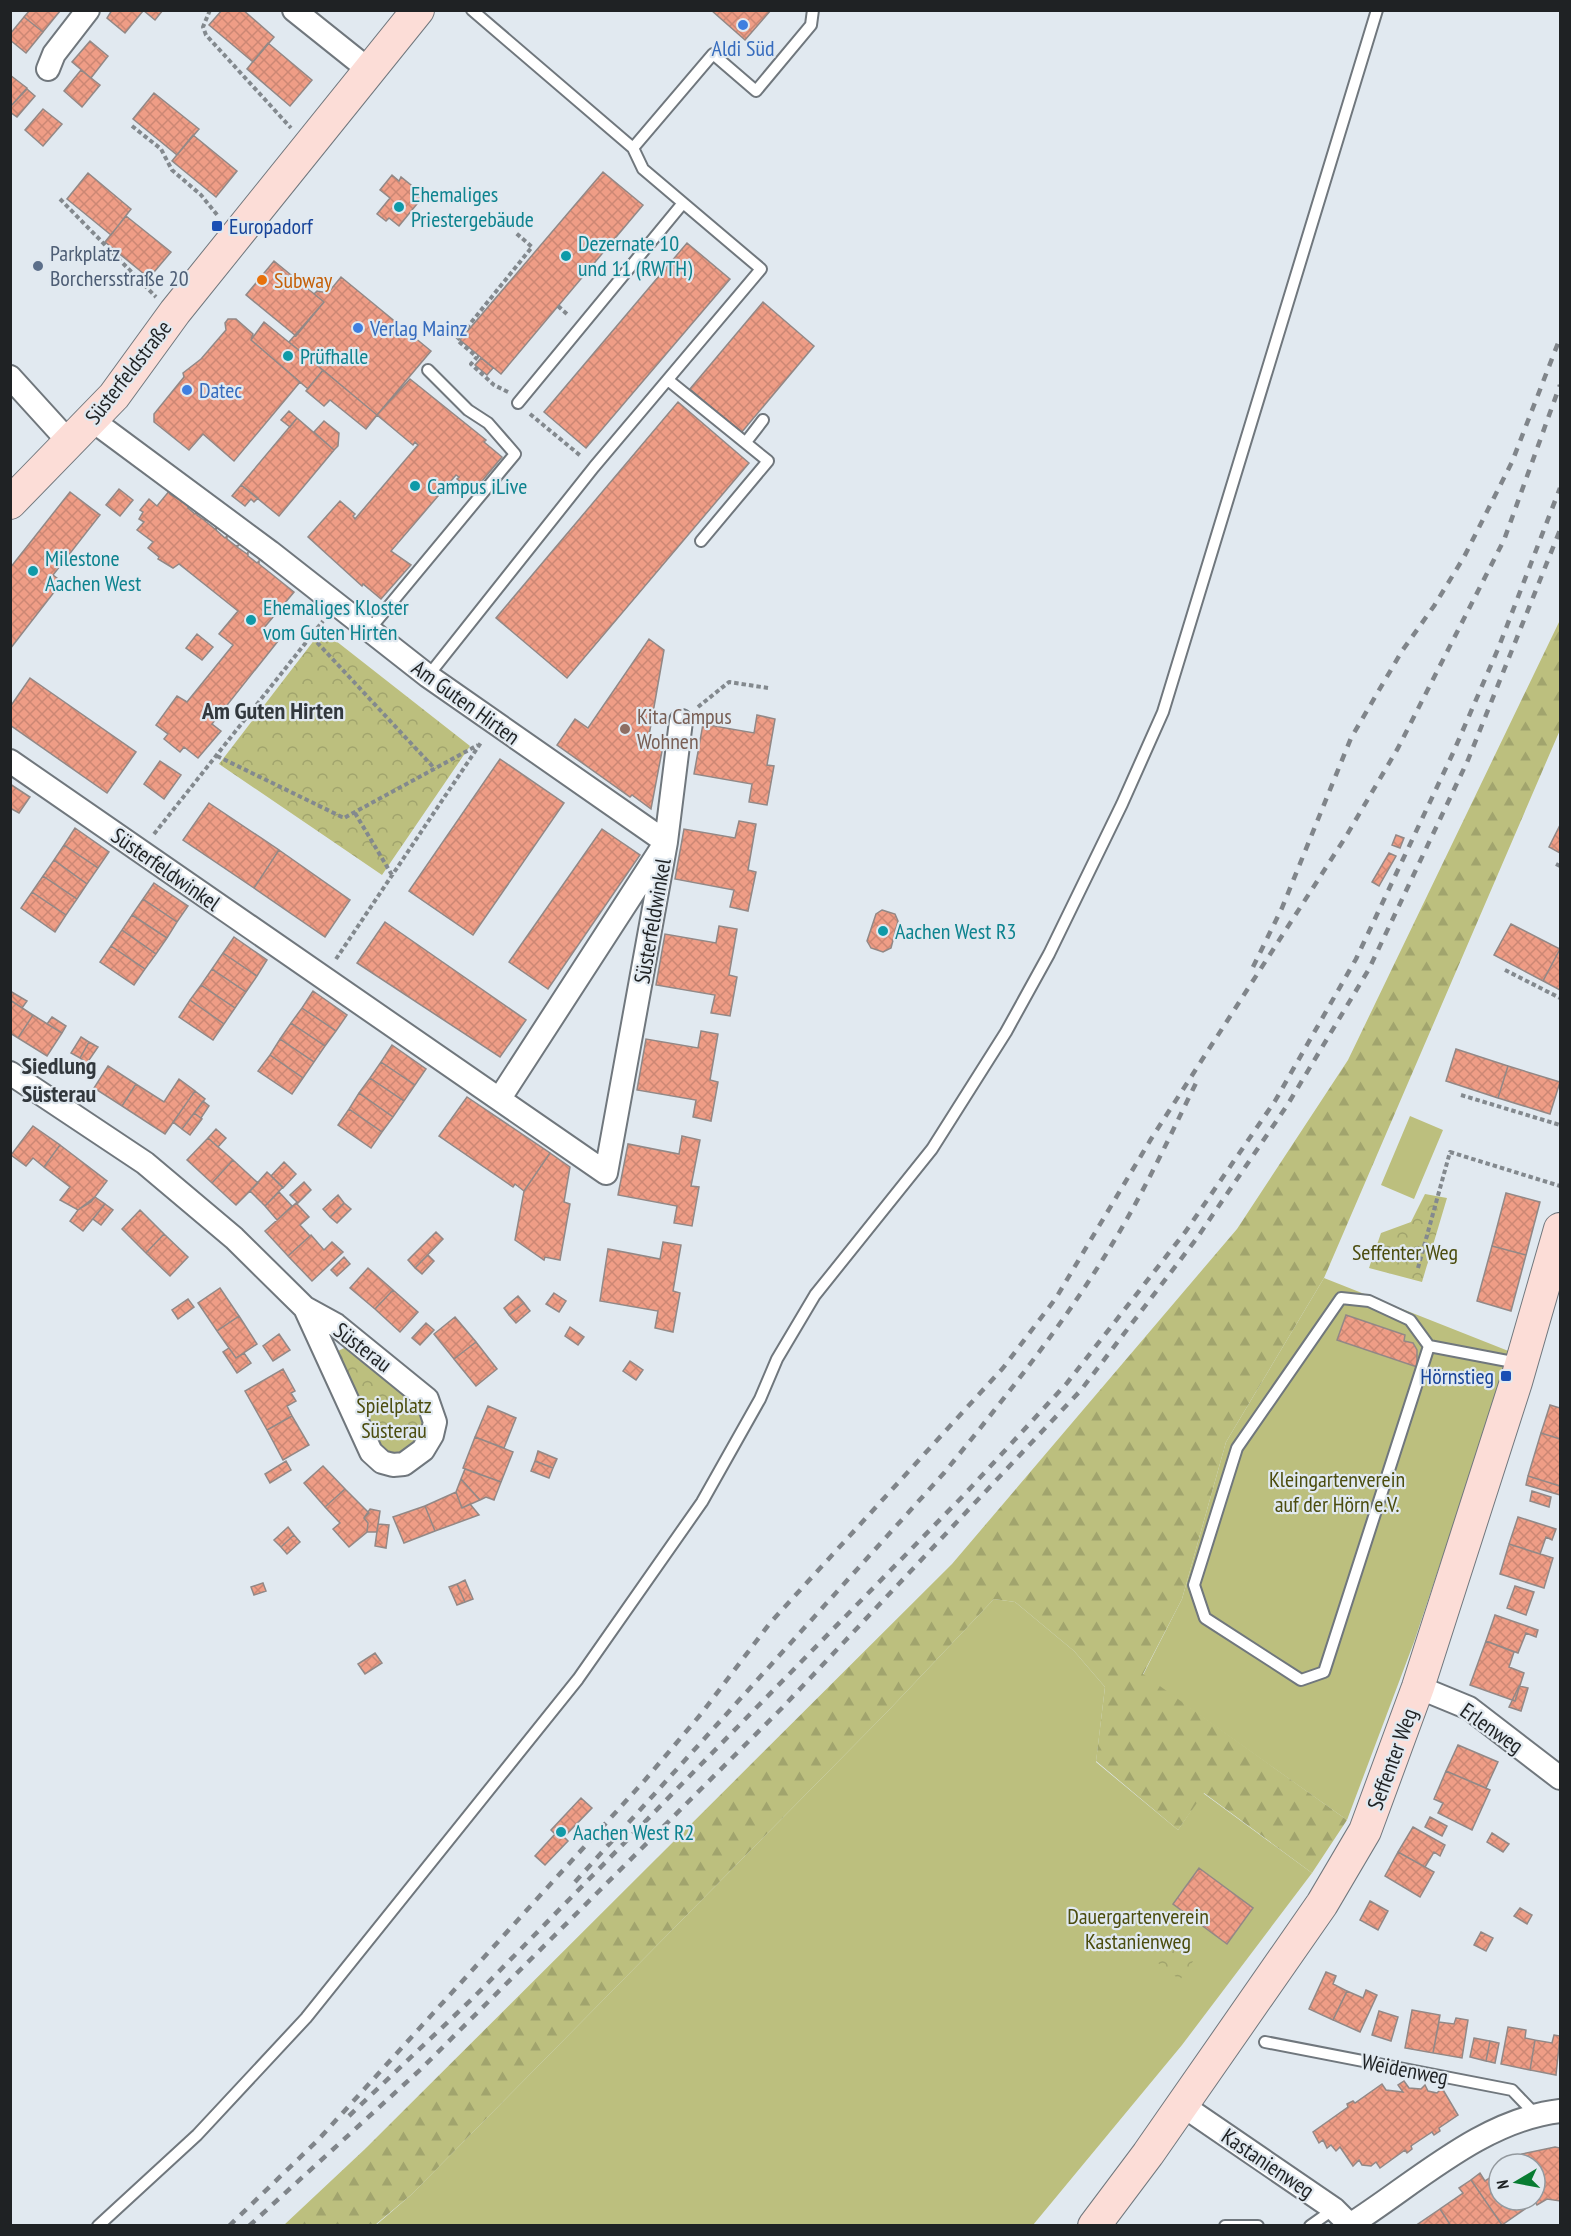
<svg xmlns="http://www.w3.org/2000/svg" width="1571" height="2236" font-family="'PT Sans Narrow',sans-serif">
<defs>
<pattern id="forest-firs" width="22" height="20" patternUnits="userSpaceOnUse" patternTransform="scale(1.5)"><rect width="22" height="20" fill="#bcbf7e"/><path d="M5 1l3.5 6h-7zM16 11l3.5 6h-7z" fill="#a1a46d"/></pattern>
<pattern id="park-crowns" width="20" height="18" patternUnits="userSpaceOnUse" patternTransform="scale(1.5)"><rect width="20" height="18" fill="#bcbf7e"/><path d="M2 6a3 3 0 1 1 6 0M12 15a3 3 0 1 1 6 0" fill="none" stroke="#a1a46d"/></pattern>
<pattern id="building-cross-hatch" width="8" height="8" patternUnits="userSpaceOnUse" patternTransform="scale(1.5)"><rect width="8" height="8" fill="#ef9d86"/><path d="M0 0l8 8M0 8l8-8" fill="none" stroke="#cc8774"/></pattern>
</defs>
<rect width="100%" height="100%" fill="#e1e9f0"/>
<path fill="#bcbf7e" d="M1410 1116 1443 1130 1414 1199 1381 1185Z
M1324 1278 1511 1352 1414 1642 1347 1820 1143 1675 1182 1599 1226 1442Z
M994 1599 1015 1602 1074 1651 1105 1687 1096 1762 1178 1830 1203 1793 1312 1873 1182 2045 1033 2225 375 2226 412 2194 888 1711Z"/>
<path fill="url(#forest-firs)" d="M1560 620V730L1324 1278 1226 1442 1182 1599 1143 1674 1347 1820 1312 1873 1204 1793 1178 1830 1096 1761 1105 1687 1074 1651 1015 1602 994 1599 888 1711 412 2194 375 2225H284L365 2149 952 1564 1237 1229 1348 1060Z"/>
<path fill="url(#park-crowns)" d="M322 630 470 746 382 875 219 764Z
M1425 1194 1447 1198 1422 1282 1369 1268 1381 1233 1411 1222Z
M349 1346C367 1361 423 1398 423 1421 424 1434 411 1445 403 1452L392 1454 379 1444 333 1353Z
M1174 1941 1196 1957 1180 1980 1158 1963Z"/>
<path fill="url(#building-cross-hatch)" stroke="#928886" stroke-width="1.5" d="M30 10H59L60 11 43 32 24 17Z
M112 10H143V11L125 33 107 18Z
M143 10H163L155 20Z
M222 10H243L274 37 253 62 209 25Z
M711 10H771L745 40Z
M24 17 43 32 26 53 10 40V34Z
M90 41 108 56 91 78 72 62Z
M268 43 312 80 290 106 247 69Z
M81 70 100 85 82 107 64 91Z
M10 75 27 88 10 107Z
M27 89 35 96 17 117 10 112V107Z
M154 93 199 129 177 155 133 119Z
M43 109 62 124 43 146 25 130Z
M193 135 237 171 216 197 172 161Z
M603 172 643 205 501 374 460 340Z
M88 173 131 209 111 235 67 199Z
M392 175 399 181 401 177 417 190 415 193 421 199 399 226 389 218 386 221 377 214 390 198 380 190Z
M126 216 171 252 149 278 105 242Z
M687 243 730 279 586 448 544 412Z
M274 261 324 302 296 336 246 295Z
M341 277 431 351 377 415 289 342 324 302 314 294 317 291 328 293Z
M763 302 814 346 741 433 690 389Z
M228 319H236L253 334 251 340 300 382 234 461 203 434 189 450 154 422V414L184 377 183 373 201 359 226 330 225 323Z
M264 322 323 370 308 389 251 340Z
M481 358 493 368 487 375 475 365Z
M323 370 377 415 366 429 330 400 324 406 306 391Z
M410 379 486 440 484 442 502 457 473 492 457 479 459 477 456 475 391 551 411 565 381 599 363 584 362 586 308 537 340 501 355 514 353 516 355 519 418 445 415 442 413 445 377 415Z
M678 402 749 463 567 678 496 618Z
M289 411 297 418 290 427 281 420Z
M297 418 334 450 279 516 241 485Z
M324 421 339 433 338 446 334 450 314 432Z
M241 485 258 498 254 502 251 499 245 506 232 496Z
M119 489 133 500 120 516 106 505Z
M170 490V494L189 505 188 508 195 514 197 511V515L204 520 207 519 205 521 215 529 217 527 216 530 225 538 227 536V539L236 546 239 545 237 547 247 554 248 552V556L257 563 259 561V564L294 592 263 629 278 641 212 724 221 731 198 758 184 747 180 752 164 739 168 734 156 725 177 696 187 702 233 645 219 634 238 611 179 564 173 568 158 559 159 557 148 548 153 542 137 530 144 522 139 519 143 512 140 510 149 499 157 506Z
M70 492 100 515 53 575 62 582 10 649V568Z
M197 634 213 647 202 660 186 648Z
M649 639 664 650 648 741 662 751 651 809 632 795 630 797 557 745 575 719 588 728Z
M30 678 136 752 107 793 10 725V707Z
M757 715 775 719 767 765 774 766 767 805 749 802 752 784 694 774 703 724 754 733Z
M500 759 564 803 473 935 409 891Z
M160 761 181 775 164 799 144 784Z
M10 784 30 797 19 813 10 808Z
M209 803 279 850 254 888 183 840Z
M739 821 756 824 748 870 756 872 748 911 730 907 734 890 675 879 684 829 735 838Z
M1560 825V853L1549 847Z
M75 828 109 852 98 868 64 845Z
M602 829 640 855 548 989 509 962Z
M1396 835 1404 838 1400 848 1392 845Z
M64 845 98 868 87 884 54 860Z
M279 850 350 900 325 937 254 888Z
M1389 853 1396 856 1379 886 1372 882Z
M54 860 87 884 77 899 43 876Z
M43 876 77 899 66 915 32 892Z
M154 883 188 906 177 922 143 899Z
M32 892 66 915 55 932 21 908Z
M143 899 177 922 167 938 132 915Z
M882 910 895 914 898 921 891 948 883 952 871 948 867 941 876 914Z
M132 915 167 938 156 954 122 930Z
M385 922 526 1020 500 1057 357 963Z
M1511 924 1560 949 1543 981 1494 955Z
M719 926 737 929 729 975 737 977 730 1016 711 1013 715 995 656 985 665 934 716 943Z
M122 930 156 954 145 969 111 946Z
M234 937 267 960 257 976 223 953Z
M111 946 145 969 134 985 100 962Z
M1560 949V990L1543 981Z
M223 953 257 976 246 992 212 969Z
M212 969 246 992 235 1008 201 985Z
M201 985 235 1008 224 1024 190 1000Z
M10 991 27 1001 22 1008 10 1000Z
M313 991 347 1015 336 1031 302 1008Z
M10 1000 33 1015 18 1038 10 1033Z
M190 1000 224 1024 213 1040 179 1017Z
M302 1008 336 1031 325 1046 291 1023Z
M33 1015 62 1033 47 1056 18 1038Z
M52 1017 66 1026 62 1033 47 1024Z
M291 1023 325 1046 314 1062 280 1039Z
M701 1031 718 1034 710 1080 718 1082 711 1121 693 1117 696 1100 637 1090 646 1039 698 1048Z
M81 1037 89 1042 80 1058 71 1053Z
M280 1039 314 1062 303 1078 270 1055Z
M89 1042 98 1047 87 1063 80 1058Z
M392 1045 426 1069 415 1085 381 1062Z
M1456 1049 1508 1066 1498 1098 1446 1081Z
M270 1055 303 1078 292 1094 258 1071Z
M381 1062 415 1085 404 1101 370 1078Z
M108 1066 136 1084 122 1106 94 1088Z
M1508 1066 1560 1082 1550 1114 1498 1098Z
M370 1078 404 1101 393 1117 359 1093Z
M179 1079 195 1091 165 1134 122 1106 136 1084 164 1102Z
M195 1091 205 1099 182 1129 173 1122Z
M359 1093 393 1117 382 1132 349 1109Z
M467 1097 550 1153 524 1191 515 1184 513 1187 439 1136Z
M203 1101 209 1106 201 1118 194 1113Z
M349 1109 382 1132 371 1148 338 1125Z
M194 1113 202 1119 190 1135 182 1129Z
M33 1126 60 1145 44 1167 33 1158 26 1166 11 1155Z
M216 1129 226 1138 218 1147 208 1138Z
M682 1136 700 1140 691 1186 699 1187 692 1226 674 1223 677 1206 618 1195 628 1144 679 1154Z
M208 1138 233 1160 212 1183 187 1160Z
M60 1145 107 1181 91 1202 78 1210 60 1200 70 1187 44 1167Z
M550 1153 570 1167 564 1202 570 1204 560 1260 545 1257 544 1260 515 1240 524 1191Z
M233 1160 258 1183 236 1205 212 1183Z
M284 1162 296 1174 283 1188 271 1176Z
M267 1172 283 1187 265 1206 250 1191Z
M304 1182 311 1190 298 1203 290 1195Z
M279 1192 292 1206 277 1220 265 1206Z
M1506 1193 1540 1202 1526 1255 1492 1246Z
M338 1195 344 1203 330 1217 323 1209Z
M95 1197 105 1204 83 1231 70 1221 78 1210Z
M296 1203 309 1217 300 1225 310 1236 288 1256 265 1231Z
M344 1203 351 1209 337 1223 330 1217Z
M105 1204 113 1210 101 1225 93 1219Z
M140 1210 164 1234 146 1253 122 1229Z
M436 1232 443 1239 415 1268 408 1260Z
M164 1234 188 1257 170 1276 146 1253Z
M311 1235 324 1250 332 1242 343 1252 312 1281 288 1256Z
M663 1242 681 1245 673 1291 680 1293 673 1332 655 1328 658 1311 600 1301 608 1249 660 1259Z
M1492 1246 1526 1255 1511 1311 1477 1301Z
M428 1255 434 1261 422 1274 415 1268Z
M344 1257 350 1264 337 1276 331 1270Z
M368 1268 393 1290 375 1309 350 1288Z
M220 1288 239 1316 217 1331 198 1303Z
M393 1290 418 1312 400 1332 375 1309Z
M554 1293 566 1301 559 1312 546 1304Z
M518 1296 524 1303 509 1315 504 1308Z
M188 1299 194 1307 178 1319 172 1310Z
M524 1303 530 1311 516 1323 509 1315Z
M1346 1315 1405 1335 1404 1341 1413 1343 1417 1350V1367L1337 1340Z
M239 1316 257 1344 236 1358 217 1331Z
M455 1317 476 1342 454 1359 434 1334Z
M426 1323 434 1330 420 1345 412 1338Z
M570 1327 584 1337 578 1345 565 1336Z
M279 1334 290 1350 273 1361 263 1346Z
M476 1342 497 1369 476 1386 454 1359Z
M229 1348 236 1358 244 1353 251 1363 237 1373 223 1352Z
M630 1361 643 1370 636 1380 623 1371Z
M283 1369 295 1391 291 1393 296 1401 287 1406 292 1416 267 1430 245 1391Z
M1550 1405 1560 1408V1439L1541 1433Z
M488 1406 516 1418 504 1448 475 1437Z
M292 1416 309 1445 283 1460 267 1430Z
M1541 1433 1560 1439V1486L1528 1476Z
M475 1437 513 1452 501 1482 463 1468Z
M538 1451 557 1459 553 1468 535 1461Z
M286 1461 291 1470 270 1483 265 1474Z
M535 1461 553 1468 549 1478 531 1471Z
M323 1466 345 1489 325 1507 304 1483Z
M465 1469 501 1482 494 1500 486 1497 480 1500 461 1479Z
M1528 1476 1560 1486V1495L1526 1485Z
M461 1479 480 1500 462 1508 456 1492Z
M345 1489 369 1513 364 1518 368 1523 367 1532 349 1547 333 1529 340 1523 325 1507Z
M1532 1491 1551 1497 1549 1507 1530 1501Z
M456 1492 462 1508 470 1504 479 1515 435 1531 425 1506Z
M425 1506 435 1531 404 1543 393 1517Z
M370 1509 380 1511 377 1532H367L368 1523 364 1518Z
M1518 1517 1556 1529 1552 1540 1546 1537 1540 1554 1509 1544Z
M378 1524 389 1525 386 1548 375 1546Z
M288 1527 294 1535 281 1547 274 1540Z
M294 1535 300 1542 287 1554 281 1547Z
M1509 1544 1553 1558 1544 1588 1500 1574Z
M465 1580 473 1599 465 1602 457 1584Z
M263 1583 266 1591 254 1595 251 1587Z
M457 1584 465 1602 457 1605 449 1587Z
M1515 1586 1534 1592 1526 1615 1507 1608Z
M1495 1615 1538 1630 1536 1637 1526 1633 1518 1653 1486 1641Z
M1486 1641 1514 1652 1509 1667 1524 1673 1515 1701 1470 1685Z
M375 1653 382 1663 365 1674 358 1664Z
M1519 1686 1528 1688 1521 1711 1509 1707Z
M1458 1745 1498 1762 1486 1788 1446 1771Z
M1446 1771 1490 1790 1472 1830 1438 1813 1443 1803 1434 1799Z
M581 1798 592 1808 564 1837 568 1841 545 1865 535 1856 555 1834 551 1830Z
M1430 1817 1447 1826 1442 1836 1425 1827Z
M1413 1827 1445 1845 1440 1856 1434 1852 1425 1867 1398 1852Z
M1492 1833 1509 1844 1503 1852 1487 1842Z
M1398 1852 1434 1872 1420 1897 1385 1876Z
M1199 1868 1253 1908 1227 1944 1173 1904Z
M1370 1901 1388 1911 1378 1930 1360 1920Z
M1520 1908 1532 1915 1527 1924 1514 1916Z
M1481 1932 1493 1938 1486 1951 1474 1945Z
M1326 1972 1336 1976 1333 1984 1347 1991 1333 2020 1309 2009Z
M1366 1990 1377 1995 1360 2032 1333 2020 1347 1991 1363 1998Z
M1412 2010 1440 2015 1433 2053 1405 2048Z
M1379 2011 1398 2017 1391 2041 1372 2035Z
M1456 2018 1468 2020 1462 2058 1433 2053 1439 2022 1454 2024Z
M1508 2027 1526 2030 1525 2038 1535 2040 1530 2070 1501 2064Z
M1554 2035 1560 2036 1556 2075 1530 2070 1535 2040 1552 2043Z
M1474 2038 1490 2041 1486 2061 1470 2057Z
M1490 2041 1499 2043 1495 2063 1486 2061Z
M1404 2081 1409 2088 1421 2089 1425 2085 1428 2091 1437 2093 1442 2088 1458 2115 1439 2128 1440 2131 1434 2135 1432 2132 1411 2146 1412 2149 1407 2153 1405 2150 1380 2168 1376 2162 1371 2166 1362 2165 1359 2160 1353 2166 1340 2147 1336 2151 1331 2145 1327 2148 1323 2140 1319 2143 1313 2132 1348 2107 1347 2104 1353 2101 1355 2103 1382 2084 1386 2090 1403 2092 1398 2085Z
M1555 2147 1560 2148V2201L1547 2199 1537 2205 1534 2200 1535 2164H1510L1522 2154Z
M1499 2172V2200H1534L1535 2202 1502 2225 1471 2180 1480 2173 1485 2181Z
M1471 2180 1502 2225 1501 2226H1451L1440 2209 1463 2193 1459 2188Z
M1440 2209 1451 2226H1415Z"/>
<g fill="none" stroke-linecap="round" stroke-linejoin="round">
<defs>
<path id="lane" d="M472 10 633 148 713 54 756 91 811 25 813 10
M668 380 768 461 701 541
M518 403 683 203
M746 442 763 420
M369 630 515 454 488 423 468 410 428 370
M428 676 594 467 761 269 643 169 633 148
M1429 1346 1410 1320 1369 1301 1341 1298 1237 1448 1194 1585 1205 1618 1301 1680 1324 1672 1429 1346 1518 1363
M1265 2042 1512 2090 1535 2114
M98 2226 197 2135 306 2018 578 1679 702 1502 760 1399 777 1359 815 1295 932 1149 1006 1032 1049 954 1122 804 1163 712 1377 10
M1225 2226H1258
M1310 2226 1334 2209"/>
<path id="street" d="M294 10 369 70
M48 69 54 54 88 10
M10 377 70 443
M92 420 270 552 428 676 666 842
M10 761 606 1173 666 842 681 721
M10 1073 145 1163 234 1238 305 1308 336 1325 427 1399 435 1422 432 1435 423 1450 404 1464 393 1465 382 1462 371 1452 305 1308
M500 1098 660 851
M1418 1687 1469 1708 1560 1778
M1182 2105 1334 2209 1351 2226
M1350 2225C1416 2183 1482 2120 1560 2111"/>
<path id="secondary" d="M10 503 114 396 175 312 418 10
M1094 2226 1148 2154 1322 1904 1365 1831 1418 1687 1516 1382 1560 1229"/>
</defs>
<use href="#lane" stroke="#70777d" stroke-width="14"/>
<use href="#street" stroke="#70777d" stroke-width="26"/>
<use href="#secondary" stroke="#70777d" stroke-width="34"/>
<path stroke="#83898e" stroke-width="4" stroke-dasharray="4.5 3" stroke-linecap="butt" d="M210 10 203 27 206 35 291 128
M132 126 161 149 172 170 201 195 218 216
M60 199 156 297
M558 306 569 316
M508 392 494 385 471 364 477 357 457 340 532 247 516 233
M530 414 582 457
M312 637 435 769
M698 707 729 682 768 688
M217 756 344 818 478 745
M355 813 392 875
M154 834 323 621
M1556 864 1560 866
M336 959 482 741
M1505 970 1560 998
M1461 1095 1560 1125
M1418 1268 1450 1152 1560 1186"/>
<use href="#lane" stroke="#fff" stroke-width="10"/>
<use href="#street" stroke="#fff" stroke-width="22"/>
<use href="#secondary" stroke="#fcddd7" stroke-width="32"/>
<path stroke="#80858a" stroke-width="4.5" stroke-dasharray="8 8" stroke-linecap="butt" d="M1253 967 1282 908 1351 738 1402 651 1434 606 1464 557 1512 462 1560 338
M575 1882 944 1473C1004 1399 1065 1323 1114 1241 1145 1190 1170 1136 1196 1083
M349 2116 472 1999 963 1496 1067 1383 1186 1231 1275 1101 1356 959 1453 753 1498 649 1560 488
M229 2226 318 2140 645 1780 701 1714 770 1623 1003 1368 1056 1298 1151 1139 1345 838 1398 748 1504 540 1560 385
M249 2226 421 2069 782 1708 1081 1390 1197 1238 1288 1104 1369 969 1468 760 1560 530"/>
</g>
<g fill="#3f7fe0" stroke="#e1e9f0" stroke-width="2">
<circle cx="743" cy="25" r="6"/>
<circle cx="358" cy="328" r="6"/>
<circle cx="187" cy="390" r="6"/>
</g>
<g fill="#0f9aa8" stroke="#e1e9f0" stroke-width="2">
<circle cx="399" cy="207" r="6"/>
<circle cx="566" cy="256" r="6"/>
<circle cx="288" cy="356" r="6"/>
<circle cx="415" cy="486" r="6"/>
<circle cx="33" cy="571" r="6"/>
<circle cx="251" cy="620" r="6"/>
<circle cx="883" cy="931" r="6"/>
<circle cx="561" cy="1832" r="6"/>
</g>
<g fill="#1a4fb4" stroke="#e1e9f0" stroke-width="2">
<rect x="211" y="220" width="12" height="12" rx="3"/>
<rect x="1500" y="1370" width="12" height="12" rx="3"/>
</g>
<circle fill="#5c6f8a" stroke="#e1e9f0" stroke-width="2" cx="38" cy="266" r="6"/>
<circle fill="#e8710a" stroke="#e1e9f0" stroke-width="2" cx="262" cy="280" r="6"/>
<circle fill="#8d6e63" stroke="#e1e9f0" stroke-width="2" cx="625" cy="729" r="6"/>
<g text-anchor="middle" stroke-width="4.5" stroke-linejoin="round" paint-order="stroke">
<g font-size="22" fill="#366cbe" stroke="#e1e9f0" text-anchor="start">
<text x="743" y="56" text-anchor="middle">Aldi Süd</text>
<text x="370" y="336">Verlag Mainz</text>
<text x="199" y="398">Datec</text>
</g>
<g font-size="22" fill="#0d838f" stroke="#e1e9f0" text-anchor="start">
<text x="411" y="202">Ehemaliges<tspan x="411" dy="25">Priestergebäude</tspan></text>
<text x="578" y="251">Dezernate 10<tspan x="578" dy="25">und 11 (RWTH)</tspan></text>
<text x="300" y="364">Prüfhalle</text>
<text x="427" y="494">Campus iLive</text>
<text x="45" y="566">Milestone<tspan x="45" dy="25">Aachen West</tspan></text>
<text x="263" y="615">Ehemaliges Kloster<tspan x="263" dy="25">vom Guten Hirten</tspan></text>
<text x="895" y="939">Aachen West R3</text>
<text x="573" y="1840">Aachen West R2</text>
</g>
<g font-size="22" fill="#164399" stroke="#e1e9f0" text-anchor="start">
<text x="229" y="234">Europadorf</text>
<text x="1494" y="1384" text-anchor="end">Hörnstieg</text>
</g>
<g font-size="22" fill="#4e5e75" stroke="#e1e9f0" text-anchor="start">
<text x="50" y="261">Parkplatz<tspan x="50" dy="25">Borchersstraße 20</tspan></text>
</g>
<g font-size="22" fill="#c56008" stroke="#e1e9f0" text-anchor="start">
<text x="274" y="288">Subway</text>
</g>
<g font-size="22" fill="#1f2224" stroke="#e1e9f0">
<text transform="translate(128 372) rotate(-52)" y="8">Süsterfeldstraße</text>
<text transform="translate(466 702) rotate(36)" y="8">Am Guten Hirten</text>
<text transform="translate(166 869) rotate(35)" y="8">Süsterfeldwinkel</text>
<text transform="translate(652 921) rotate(-80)" y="8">Süsterfeldwinkel</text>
<text transform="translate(363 1347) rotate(37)" y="8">Süsterau</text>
<text transform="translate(1492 1728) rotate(35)" y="8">Erlenweg</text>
<text transform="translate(1392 1759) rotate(-70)" y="8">Seffenter Weg</text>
<text transform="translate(1405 2069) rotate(11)" y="8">Weidenweg</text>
<text transform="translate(1268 2163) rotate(34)" y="8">Kastanienweg</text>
</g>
<g font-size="22" fill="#785e54" stroke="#e1e9f0" text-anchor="start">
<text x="637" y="724">Kita Campus<tspan x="637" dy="25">Wohnen</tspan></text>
</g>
<g font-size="22" fill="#4b4c0e" stroke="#e1e9f0">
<text x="1405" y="1260">Seffenter Weg</text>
<text x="394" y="1413">Spielplatz<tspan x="394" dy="25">Süsterau</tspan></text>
<text x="1337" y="1487">Kleingartenverein<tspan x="1337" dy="25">auf der Hörn e.V.</tspan></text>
<text x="1138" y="1924">Dauergartenverein<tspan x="1138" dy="25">Kastanienweg</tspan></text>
</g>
<g font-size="24" font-weight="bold" fill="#32383d" stroke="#e1e9f0">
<text x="273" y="719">Am Guten Hirten</text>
<text x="59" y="1074">Siedlung<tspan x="59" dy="28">Süsterau</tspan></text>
</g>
</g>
<rect width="1571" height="2236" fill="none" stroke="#1f2224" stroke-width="24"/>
<g transform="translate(1517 2182) rotate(260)"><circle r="28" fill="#e1e9f0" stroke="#93999e" stroke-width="1.5"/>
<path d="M0-4.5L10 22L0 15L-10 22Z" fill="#087c32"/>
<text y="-9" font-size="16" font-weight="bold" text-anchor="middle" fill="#1f2224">N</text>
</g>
</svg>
